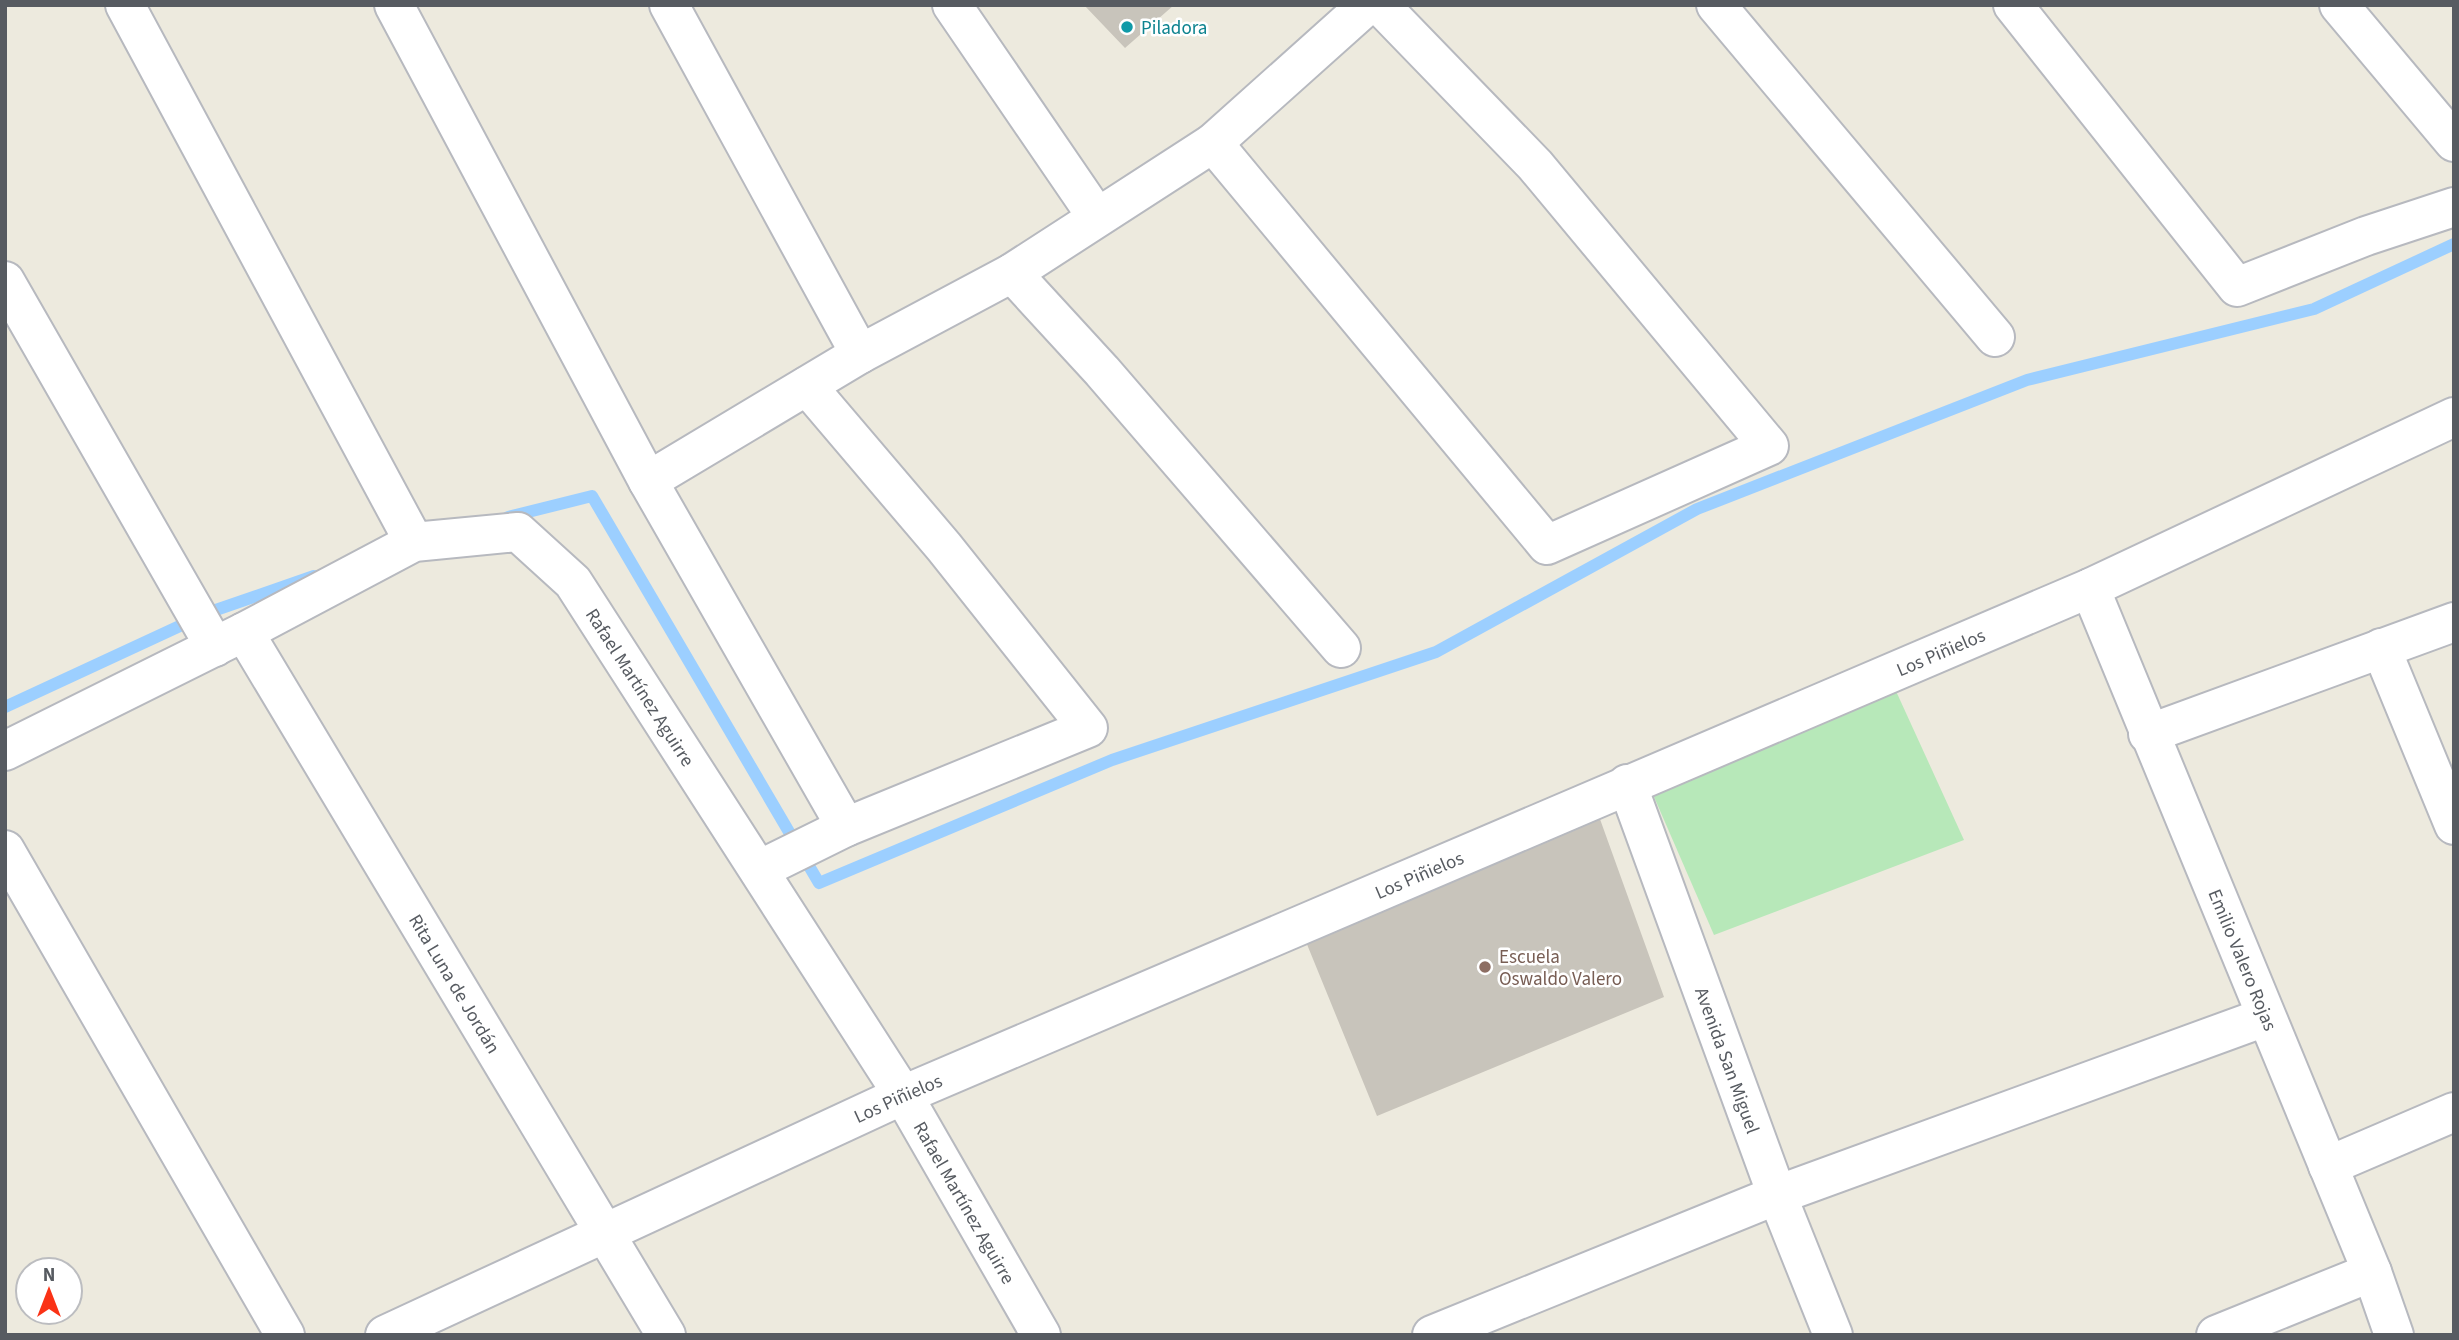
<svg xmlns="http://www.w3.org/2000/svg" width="2459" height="1340" font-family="'Source Sans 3',sans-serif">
<rect width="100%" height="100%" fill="#edeade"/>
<path fill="#b7e8b9" d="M1890 678 1964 840 1714 935 1648 783Z"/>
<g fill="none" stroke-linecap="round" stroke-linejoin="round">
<path stroke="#9ccfff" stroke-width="12" d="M508 517 592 496 819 883 1112 760 1436 652 1697 509 2027 380 2314 309 2454 244
M5 707 210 612 314 576"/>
</g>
<path fill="#c8c4bb" d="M1084 5H1174L1125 48Z
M1596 808 1664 997 1377 1116 1304 937Z"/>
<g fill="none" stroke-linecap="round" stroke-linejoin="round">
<defs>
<g id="minor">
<path d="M125 5 414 542"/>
<path d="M394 5 648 481"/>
<path d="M669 5 860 354"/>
<path d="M952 5 1097 217"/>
<path d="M1716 5 1995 337"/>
<path d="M2013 5 2237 287 2366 236 2454 207"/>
<path d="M2339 5 2454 142"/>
<path d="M1213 143 1367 5"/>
<path d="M1012 273 1102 371 1341 648"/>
<path d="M5 281 215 647"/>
<path id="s1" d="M2090 588 2372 1272 2394 1335"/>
<path id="s2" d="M244 632 666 1335"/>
<path d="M2381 648 2454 825"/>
<path d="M2148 734 2454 622"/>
<path id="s3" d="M5 751 244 632 414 542 518 532 573 582 903 1095 1041 1335"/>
<path id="s4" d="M1627 784 1777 1195 1833 1335"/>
<path d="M846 827 648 481 860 354 1012 273 1213 143 1547 545 1769 446 1535 165 1380 5"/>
<path d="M5 850 285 1335"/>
<path d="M759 870 846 827 1088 728 944 547 807 386"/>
<path d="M2328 1166 2454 1112"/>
<path id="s5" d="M385 1335 903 1095 2090 588 2454 417"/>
<path d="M1432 1335 1777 1195 2265 1017"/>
<path d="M2216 1335 2372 1272"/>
</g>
</defs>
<use href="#minor" stroke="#b7b9bf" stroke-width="42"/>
<use href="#minor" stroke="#fff" stroke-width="38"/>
</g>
<circle fill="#0f9aa8" stroke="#fff" stroke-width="2.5" cx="1127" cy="27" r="7"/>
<circle fill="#8d6e63" stroke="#fff" stroke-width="2.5" cx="1485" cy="967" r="7"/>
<g text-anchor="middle" stroke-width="5" stroke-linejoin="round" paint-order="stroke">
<g font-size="19" fill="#0d838f" stroke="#fff" text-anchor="start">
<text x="1141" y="34">Piladora</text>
</g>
<g font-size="19" fill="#575b61" stroke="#fff">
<text dy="7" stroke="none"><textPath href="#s5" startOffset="1699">Los Piñielos</textPath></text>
<text dy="7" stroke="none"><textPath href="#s3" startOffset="763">Rafael Martínez Aguirre</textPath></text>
<text dy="7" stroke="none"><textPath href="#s5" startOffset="1132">Los Piñielos</textPath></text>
<text dy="7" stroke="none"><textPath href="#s1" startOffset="402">Emilio Valero Rojas</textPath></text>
<text dy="7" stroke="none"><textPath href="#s2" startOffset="410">Rita Luna de Jordán</textPath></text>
<text dy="7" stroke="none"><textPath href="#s4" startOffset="294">Avenida San Miguel</textPath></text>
<text dy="7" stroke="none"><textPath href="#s5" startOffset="565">Los Piñielos</textPath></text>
<text dy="7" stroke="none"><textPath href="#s3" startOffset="1372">Rafael Martínez Aguirre</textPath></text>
</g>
<g font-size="19" fill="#785e54" stroke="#fff" text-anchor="start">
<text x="1499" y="963">Escuela<tspan x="1499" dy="22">Oswaldo Valero</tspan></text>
</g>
</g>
<rect width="2459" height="1340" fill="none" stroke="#575b61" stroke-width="14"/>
<g transform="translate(49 1291)"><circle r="33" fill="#ffffff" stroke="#bcbdc0" stroke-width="2"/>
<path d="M0-5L12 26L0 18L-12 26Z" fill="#fa3216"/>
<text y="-10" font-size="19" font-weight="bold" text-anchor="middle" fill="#575b61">N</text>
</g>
</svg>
